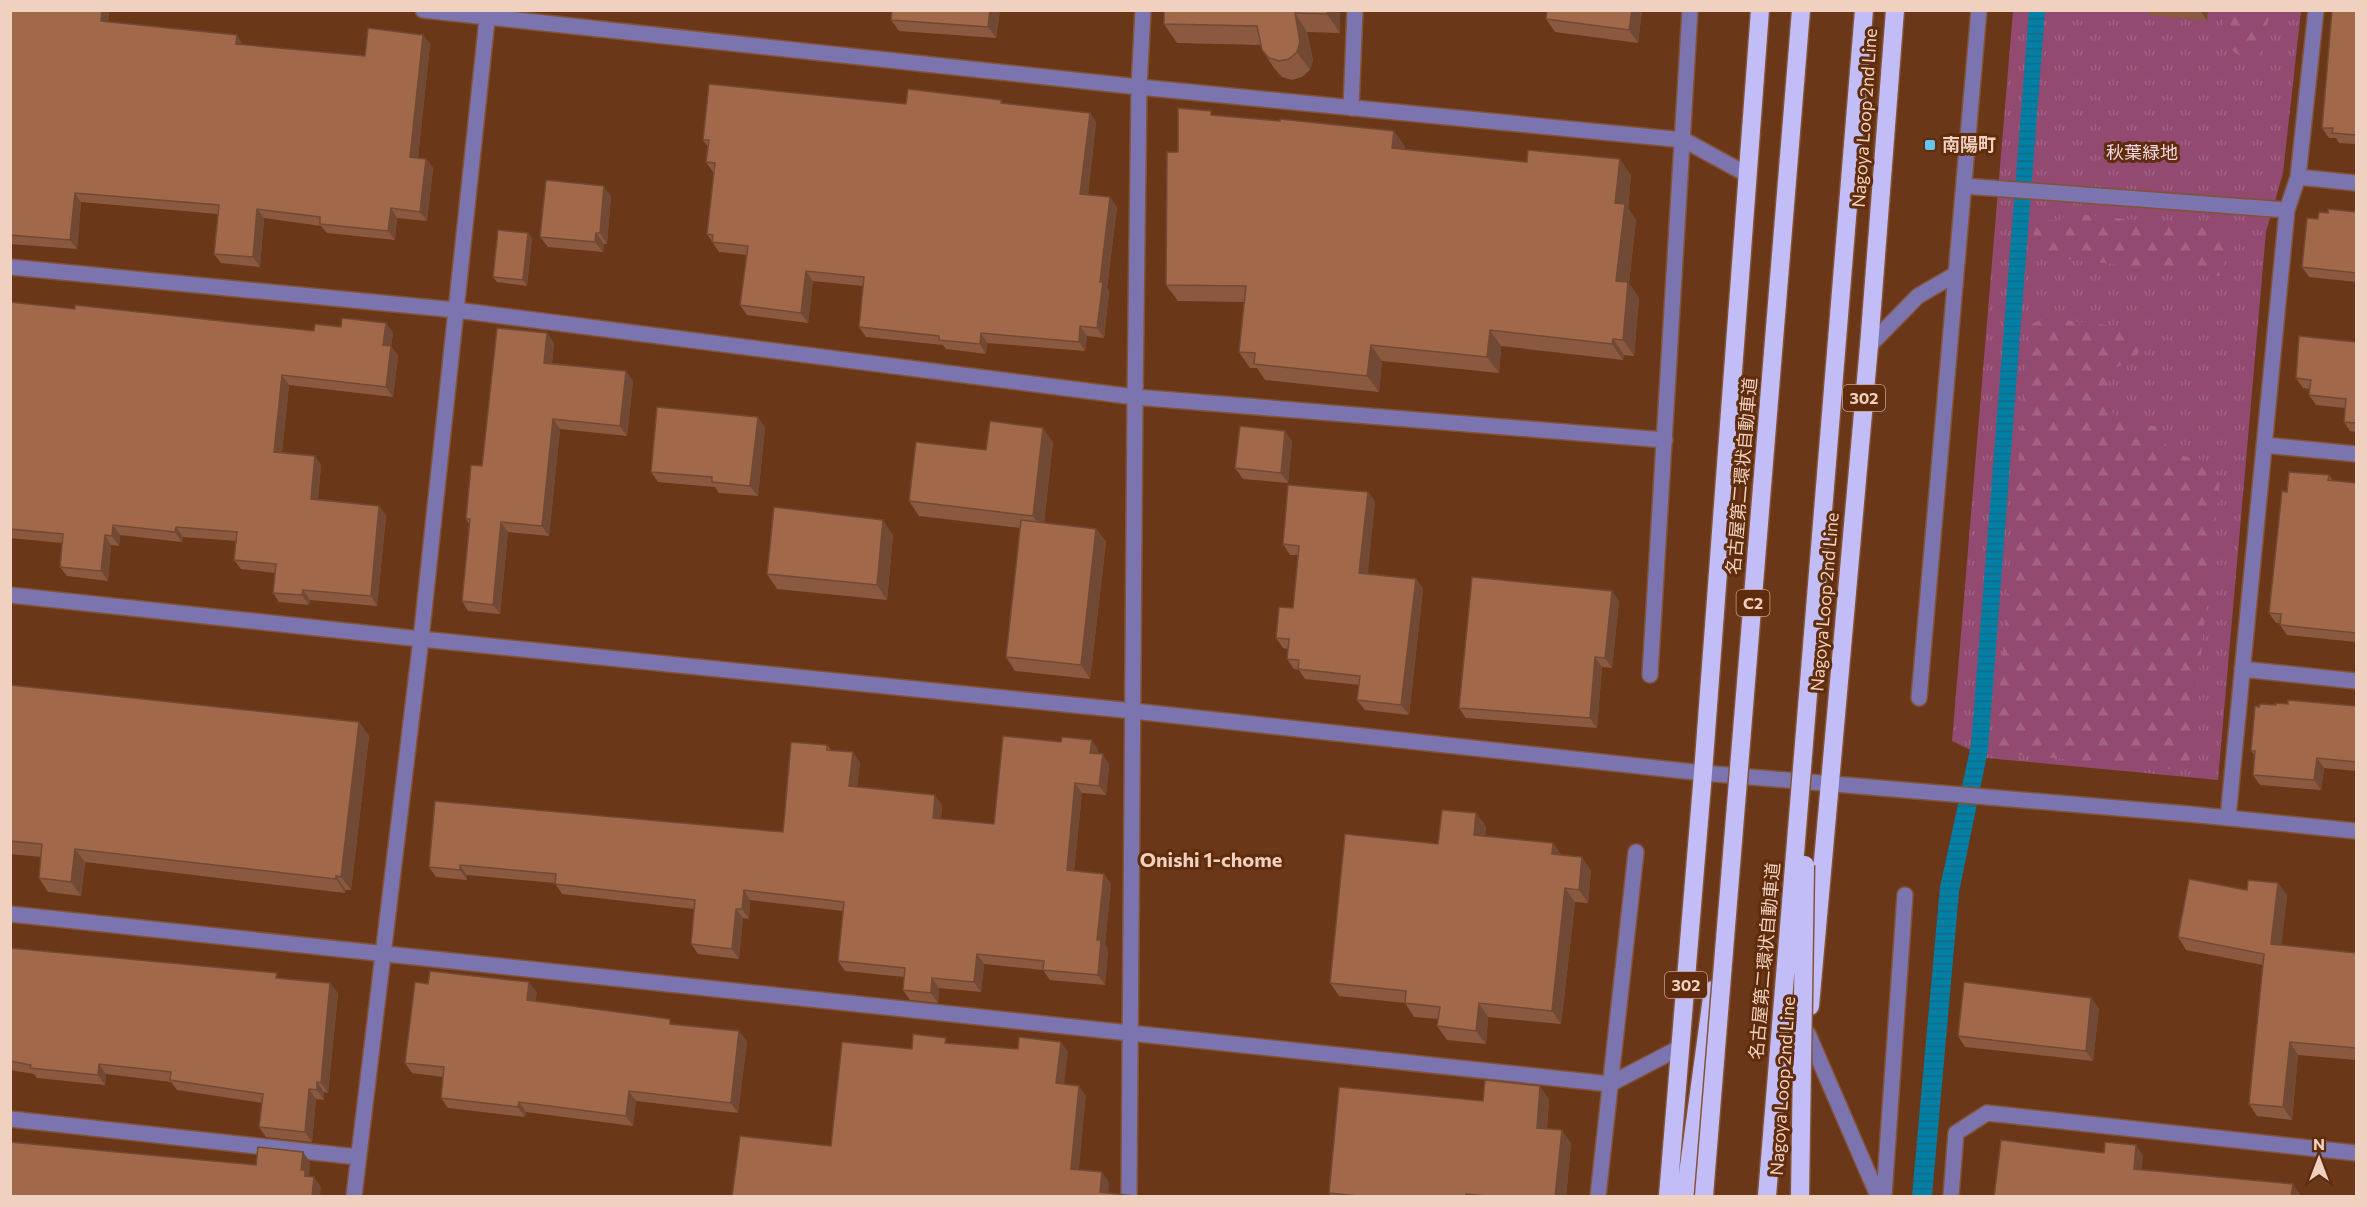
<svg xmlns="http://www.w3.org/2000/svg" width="2367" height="1207" font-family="Commissioner,'Noto Sans JP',sans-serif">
<defs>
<pattern id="grass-tufts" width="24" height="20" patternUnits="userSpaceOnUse" patternTransform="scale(1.5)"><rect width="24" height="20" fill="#924a70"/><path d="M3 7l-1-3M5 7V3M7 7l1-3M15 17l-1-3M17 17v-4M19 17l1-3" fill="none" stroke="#a26383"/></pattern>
<pattern id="forest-firs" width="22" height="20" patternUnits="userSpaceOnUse" patternTransform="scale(1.5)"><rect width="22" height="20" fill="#924a70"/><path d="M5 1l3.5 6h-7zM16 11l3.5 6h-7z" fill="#a26383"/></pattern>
<pattern id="water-rules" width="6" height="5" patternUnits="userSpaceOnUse" patternTransform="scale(1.5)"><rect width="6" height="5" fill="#0180a7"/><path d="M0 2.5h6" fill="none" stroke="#1a6980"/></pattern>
</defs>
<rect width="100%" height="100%" fill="#6b3719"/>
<path fill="url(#grass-tufts)" d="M2013 11H2301L2283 173 2266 232 2218 780 1987 758 1952 741Z"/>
<path fill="url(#forest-firs)" d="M2222 11H2270L2263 45 2256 59C2226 57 2222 38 2222 11Z
M2069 213 2228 230 2220 276 2058 258V255L2032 252 2035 218 2059 221Z
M2047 318 2131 328 2141 337 2138 354 2127 363 2112 369 2108 379V409L2119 418 2158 427 2170 453 2201 460 2220 480 2189 765 2178 770 2000 753 1995 743 2030 324Z"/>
<path fill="url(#water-rules)" d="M2029 11H2045L1988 750 1959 892 1932 1196H1912L1940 887 1971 745Z"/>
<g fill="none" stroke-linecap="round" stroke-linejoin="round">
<defs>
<path id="minor" d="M423 10 1139 87 1684 140 1748 175
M1351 108 1355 10
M2298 177 2356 183
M1964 186 2287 210
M10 267 456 310 1135 397 1665 440
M1869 346 1918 296 1956 274
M2264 445 2356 454
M10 595 421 639 1133 711 1703 773 2189 814 2356 831
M2242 669 2356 681
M1650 675 1690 10
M1919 698 1979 10
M2228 818 2287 210 2298 177 2316 10
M10 914 1610 1084 1681 1047
M1808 1034 1878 1196
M10 1119 358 1157
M354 1196 421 639 488 10
M1129 1196 1135 397 1139 87 1143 10
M1598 1196 1636 852
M1884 1196 1905 895
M1951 1196 1956 1133 1987 1113 2356 1153"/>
<path id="highway" d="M1810 1006 1869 346 1895 10
M1668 1196 1703 773 1760 10
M1685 1196 1713 990"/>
</defs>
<use href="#minor" stroke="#835337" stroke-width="18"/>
<use href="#highway" stroke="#835337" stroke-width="21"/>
<use href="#minor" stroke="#7b74af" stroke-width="15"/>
<use href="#highway" stroke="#c2bdf6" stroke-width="18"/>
<defs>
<path id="highway-bridge" d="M1704 1196 1801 10
M1767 1196 1864 10
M1800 1196 1805 865"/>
</defs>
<use href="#highway-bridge" stroke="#835337" stroke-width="21" stroke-linecap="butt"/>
<use href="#highway-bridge" stroke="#c2bdf6" stroke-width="18"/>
</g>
<path fill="#8a5940" d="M10 10 108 22 243 45 365 56 423 35 430 44 418 158 426 159 433 168 427 221 397 218 395 240 327 233 321 226 264 218 260 267 221 263 214 254 218 214 81 202 77 249 10 244Z
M892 10H1000L996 38 899 31 891 20Z
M1164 10H1340V33L1307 32 1313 60 1310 70 1302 77 1292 80 1282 77 1274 68 1262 50 1260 45 1177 43 1164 24Z
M1547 10H1642L1638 43 1555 32 1546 19Z
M2146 10H2208L2207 21 2149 15Z
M2356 10V144L2339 143 2336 138H2329L2322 128Z
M1001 100 1004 104 1090 113 1096 122 1088 194 1117 207 1107 288 1109 292 1104 338 1087 336 1085 351 987 343 986 354 946 349 943 345 866 337 859 327 863 286 813 281 808 323 747 315 740 305 747 255 719 252 707 234 714 172H713L706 162 708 147 703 140 906 104Z
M1214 115 1394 131 1405 147V149L1631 175 1628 208 1636 220 1629 283 1639 298 1634 356 1624 355 1623 360 1501 346 1499 373 1382 361 1379 392 1265 380 1257 368H1250L1239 352 1244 302 1178 301 1166 285 1178 152Z
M611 196 607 244H604L603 252 548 247 540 237Z
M2356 212V282L2309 277 2302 267 2318 219 2328 213Z
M532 238 527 286 497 282 493 277Z
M10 302 75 309 314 331 341 327 386 323 393 333 391 346 398 356 393 397 289 385 282 452 315 456 321 465 318 499 379 506 386 516 377 606 310 600 309 605 279 602 273 593 275 573 241 569 234 560 236 541 183 537 182 542 120 535 119 546 111 545 108 581 67 576 60 567 62 543 10 538Z
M547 333 554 343 552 363 626 371 633 381 627 436 560 429 549 536 508 532 500 614 468 611 462 601 469 524 466 519 482 466Z
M2356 342V432L2350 431 2344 422 2345 408 2316 405 2309 395 2310 389 2303 388 2296 378Z
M758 417 765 428 758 496 719 493 715 487 658 482 651 472Z
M1292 441 1288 483 1243 479 1235 468Z
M1053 442 1044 523 1096 529 1106 542 1090 679 1015 671 1006 657 1021 528 919 516 909 501 986 450Z
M2329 475 2333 481 2356 483V642L2287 635 2280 625 2281 623H2276L2269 613 2287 492Z
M1368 492 1375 502 1367 574 1416 579 1423 589 1409 715 1365 710 1357 700 1359 685 1305 679 1299 670 1294 669 1287 659 1288 649 1283 648 1276 638 1293 608 1298 555H1290L1283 544Z
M893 535 887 600 777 589 767 574Z
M1612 591 1619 601 1612 668 1602 667 1597 728 1466 718 1459 708Z
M10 685 359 722 369 736 351 890H346L345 893 85 862 81 896 48 892 39 878 41 857 10 854Z
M2288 704 2356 706V771L2324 768 2321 790 2260 785 2253 775 2255 756 2251 751 2259 707Z
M827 745 831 750 860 762 857 787 942 805 941 819 994 824 1098 750V754L1109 764 1106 795 1082 793 1074 871 1104 874 1111 884 1105 944 1108 950 1105 985 1050 980 1043 970 984 964 981 992 939 988 938 1003 910 1000 903 990 904 977 845 971 838 961 843 911 750 900 749 919 743 918 739 959 698 954 691 944 694 909 562 894 555 883 467 875V880L436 877 429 867 783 832Z
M1486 826 1485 836 1553 843 1561 855 1591 870 1588 903 1575 902 1561 1024 1488 1017 1486 1044 1447 1040 1437 1026 1438 1019 1414 1017 1405 1003 1339 996 1330 983 1438 844Z
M2278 883 2287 896 2281 945 2356 953V1060L2298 1055 2292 1120 2257 1116 2249 1104 2263 965 2186 950 2178 937 2247 890Z
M10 948 280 978 338 993 328 1093 324 1092V1100L316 1099 312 1142 266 1137 259 1127 262 1103 177 1090 171 1082 106 1074 105 1085 37 1078 34 1074 10 1070Z
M428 984 537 992 535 1001 673 1024 747 1041 738 1113 636 1101 633 1126 526 1112 525 1117 448 1108 441 1098 443 1077 412 1073 405 1063Z
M2099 1008 2093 1061 1965 1047 1958 1036Z
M1549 1099 1547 1129 1571 1143 1566 1197H1331L1329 1193 1483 1101Z"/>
<path fill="#714934" d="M102 10H110L107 31 101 21Z
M990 10H1000L996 38 988 27Z
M1327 10H1340V33L1327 14Z
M1632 10H1642L1638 43 1629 30Z
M2200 10H2208L2207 21Z
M1295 13 1307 32 1313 60 1310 70 1297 52Z
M237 35 243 45 236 44Z
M423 35 430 44 417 167 410 157Z
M1090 113 1096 122 1087 203 1080 194Z
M1394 131 1405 147 1403 164 1392 148Z
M426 159 433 168 427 221 420 212Z
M1620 159 1631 175 1628 208 1636 220 1629 283 1639 298 1634 356 1623 340 1616 281 1615 203Z
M604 186 611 196 607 244 600 233Z
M75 193 81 202 77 249 70 240Z
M1110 197 1117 207 1107 288 1109 292 1104 338 1097 328 1100 282Z
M391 208 397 218 395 240 388 231Z
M257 209 264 218 260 267 253 257Z
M528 233 532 238 527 286 523 280Z
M596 233 604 244 603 252 595 242Z
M806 271 813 281 808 323 801 313Z
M386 323 393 333 390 355 383 345Z
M1080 326 1087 336 1085 351 1079 342Z
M1490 330 1501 346 1499 373 1487 357Z
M547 333 554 343 551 372 544 363Z
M981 333 987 343 986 354 980 344Z
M1613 339 1624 355 1623 360 1612 344Z
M1371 345 1382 361 1379 392 1367 376Z
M391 346 398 356 393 397 386 387Z
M626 371 633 381 627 436 620 426Z
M282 375 289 385 281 461 274 452Z
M758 417 765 428 758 496 750 486Z
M553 419 560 429 549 536 542 526Z
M1043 428 1053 442 1043 530 1033 516Z
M1285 431 1292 441 1288 483 1281 473Z
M315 456 321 465 317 508 311 499Z
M1368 492 1375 502 1367 583 1359 573Z
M379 506 386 516 377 606 371 596Z
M883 520 893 535 887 600 877 585Z
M501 522 508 532 500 614 493 605Z
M113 525 120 535 119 546 112 536Z
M176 527 183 537 182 542 175 532Z
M1096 529 1106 542 1090 679 1081 665Z
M105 535 111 545 108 581 101 571Z
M1416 579 1423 589 1409 715 1401 705Z
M303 590 310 600 309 605 302 595Z
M1612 591 1619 601 1612 668 1605 658Z
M1595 657 1602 667 1597 728 1590 718Z
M359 722 369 736 351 890 341 877Z
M1092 740 1098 750 1097 763 1090 753Z
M853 752 860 762 856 796 849 786Z
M1103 754 1109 764 1106 795 1099 786Z
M2317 758 2324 768 2321 790 2314 780Z
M1075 783 1082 793 1073 880 1067 870Z
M935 795 942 805 940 828 933 818Z
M1476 813 1486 826 1483 848 1474 835Z
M1553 843 1562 856 1552 854Z
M75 849 85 862 81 896 71 882Z
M1582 857 1591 870 1588 903 1579 890Z
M460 865 467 875V880L460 870Z
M1104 874 1111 884 1105 944 1108 950 1105 985 1098 975 1097 940Z
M336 876 346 890 345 893 336 879Z
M2278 883 2287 896 2280 956 2271 944Z
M1565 888 1575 902 1561 1024 1552 1011Z
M744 890 750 900 749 919 742 909Z
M736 909 743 918 739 959 732 949Z
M977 954 984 964 981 992 974 982Z
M932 978 939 988 938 1003 931 993Z
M529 982 537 992 534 1011 527 1000Z
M330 983 338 993 328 1093 321 1083Z
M2091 998 2099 1008 2093 1061 2086 1051Z
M1479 1003 1488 1017 1486 1044 1476 1031Z
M739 1031 747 1041 738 1113 731 1103Z
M1061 1042 1068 1052 1063 1094 1056 1083Z
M2290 1042 2298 1055 2292 1120 2283 1107Z
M99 1064 106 1074 105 1085 98 1075Z
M317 1082 324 1092V1100L317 1090Z
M1079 1086 1086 1096 1078 1179 1071 1169Z
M1540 1086 1549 1099 1546 1141 1537 1128Z
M309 1089 316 1099 312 1142 305 1132Z
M629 1091 636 1101 633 1126 626 1116Z
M519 1102 526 1112 525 1117 518 1107Z
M1562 1130 1571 1143 1566 1197H1555Z
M2136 1145 2143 1155 2141 1179 2134 1169Z
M303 1152 310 1162 309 1175 312 1180 305 1176 301 1170Z
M1102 1172 1109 1182 1108 1197 1100 1192Z
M314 1177 321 1187 320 1197H312Z
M2293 1184 2300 1194V1197H2291Z"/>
<path fill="#a1684a" stroke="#714934" stroke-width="1.5" d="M10 10H102L101 21 237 35 236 44 365 56 368 28 423 35 410 157 426 159 420 212 391 208 388 231 320 224V217L257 209 253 257 214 254 219 205 75 193 70 240 10 235Z
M892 10H990L988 27 891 20Z
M1164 10H1327V14L1295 13 1300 42 1297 52 1289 59 1279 61 1269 58 1262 50 1257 26 1164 24Z
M1547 10H1632L1629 30 1546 19Z
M2332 10H2356V135L2332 133 2333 128H2322Z
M709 84 906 104 908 89 1001 100V103L1090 113 1080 194 1110 197 1100 282H1103L1097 328 1080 326 1079 342 981 333 980 344 939 340V336L859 327 864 277 806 271 801 313 740 305 748 246 712 242 713 235 707 234 715 163 706 162 709 140H703Z
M1178 108 1211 111V115L1280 121V119L1394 131 1392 148 1527 162 1528 150 1620 159 1615 203 1625 204 1616 281 1628 282 1623 340 1613 339 1612 344 1490 330 1487 357 1371 345 1367 376 1254 364 1255 353 1239 352 1246 286 1166 285 1167 152H1178Z
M546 180 604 186 600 233H596L595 242 540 237Z
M2328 209 2356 212V273L2302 267 2307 218 2318 219 2319 212 2328 213Z
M498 230 528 233 523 280 493 277Z
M10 302 75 309V305L314 331 315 324 341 327 342 318 386 323 383 345 391 346 386 387 282 375 274 452 315 456 311 499 379 506 371 596 303 590 302 595 273 593 276 564 234 560 237 532 176 527 175 532 113 525 112 536 105 535 101 571 60 567 63 534 10 529Z
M497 328 547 333 544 363 626 371 620 426 553 419 542 526 501 522 493 605 462 601 470 519H466L471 465 482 466Z
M2299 336 2356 342V423L2344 422 2346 399 2309 395 2311 380 2296 378Z
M657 407 758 417 750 486 712 482V477L651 472Z
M990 421 1043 428 1033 516 909 501 916 442 986 450Z
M1240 426 1285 431 1281 473 1235 468Z
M2289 472 2329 475 2328 480 2356 483V633L2280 625 2281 614 2269 613 2282 491 2287 492Z
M1288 485 1368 492 1359 573 1416 579 1401 705 1357 700 1360 676 1298 669 1299 660 1287 659 1289 639 1276 638 1279 607 1293 608 1299 546 1283 544Z
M774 507 883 520 877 585 767 574Z
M1021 520 1096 529 1081 665 1006 657Z
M1472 577 1612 591 1605 658 1595 657 1590 718 1459 708Z
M10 685 359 722 341 877 336 876V879L75 849 71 882 39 878 42 844 10 841Z
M2288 700 2356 706V762L2317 758 2314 780 2253 775 2255 751H2251L2255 706 2259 707 2260 704 2276 705V703L2288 704Z
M1003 736 1061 742 1062 737 1092 740 1090 753 1103 754 1099 786 1075 783 1067 870 1104 874 1097 940H1101L1098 975 1043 970 1044 961 977 954 974 982 932 978 931 993 903 990 905 968 838 961 844 902 744 890 742 909H736L732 949 691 944 695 900 555 884 556 874 460 865V870L429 867 435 801 783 832 791 742 827 745V750L853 752 849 786 935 795 933 818 994 824Z
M1442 810 1476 813 1474 835 1553 843 1552 854 1582 857 1579 890 1565 888 1552 1011 1479 1003 1476 1031 1437 1026 1440 1007 1405 1003 1406 991 1330 983 1345 834 1438 844Z
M2189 879 2247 890 2248 880 2278 883 2271 944 2356 953V1048L2290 1042 2283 1107 2249 1104 2264 954 2178 937Z
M10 948 277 973 276 978 330 983 321 1083 317 1082V1090L309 1089 305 1132 259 1127 263 1094 170 1080 171 1072 99 1064 98 1075 30 1068 31 1065 10 1061Z
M430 971 529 982 527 1000 670 1019V1024L739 1031 731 1103 629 1091 626 1116 519 1102 518 1107 441 1098 444 1067 405 1063 415 982 428 984Z
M1964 982 2091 998 2086 1051 1958 1036Z
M913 1034 946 1038 945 1043 1018 1049 1019 1037 1061 1042 1056 1083 1079 1086 1071 1169 1102 1172 1100 1192 1142 1197H732L740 1136 831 1146 842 1042 912 1049Z
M1485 1080 1540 1086 1537 1128 1562 1130 1555 1197H1496L1466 1194V1197H1367L1329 1193 1339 1087 1483 1101Z
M2001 1140 2104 1153 2105 1142 2136 1145 2134 1169 2293 1184 2291 1197H1994Z
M10 1142 256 1165 258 1147 303 1152 301 1170H305V1176L314 1177 312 1197H10Z"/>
<rect fill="#65c5ee" stroke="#5f2c0d" stroke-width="2" x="1924" y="139" width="12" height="12" rx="3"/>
<g text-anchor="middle" stroke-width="6" stroke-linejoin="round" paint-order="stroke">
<g fill="#5f2c0d" stroke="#c49f8a" stroke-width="1.5">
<rect x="1843" y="385" width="42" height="26" rx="4.5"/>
<rect x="1736.5" y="590" width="33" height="26" rx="4.5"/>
<rect x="1665" y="972" width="42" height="26" rx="4.5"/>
</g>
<g font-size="16" font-weight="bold" fill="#f0d0bf">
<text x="1864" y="404">302</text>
<text x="1753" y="609">C2</text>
<text x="1686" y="991">302</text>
</g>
<g font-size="18" fill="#f0d0bf" stroke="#5f2c0d">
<text transform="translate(1865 118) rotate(-86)" y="6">Nagoya Loop 2nd Line</text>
<text transform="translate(1742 476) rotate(-85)" y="6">名古屋第二環状自動車道</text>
<text transform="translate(1825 602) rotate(-85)" y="6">Nagoya Loop 2nd Line</text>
<text transform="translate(1765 961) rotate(-85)" y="6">名古屋第二環状自動車道</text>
<text transform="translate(1783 1086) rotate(-86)" y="6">Nagoya Loop 2nd Line</text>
</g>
<g font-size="18" font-weight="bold" fill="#f0d0bf" stroke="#5f2c0d" text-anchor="start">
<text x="1942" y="151">南陽町</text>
</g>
<g font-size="18" fill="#f1d6e2" stroke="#5f2c0d">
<text x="2142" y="159">秋葉緑地</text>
</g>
<g font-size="20" font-weight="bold" fill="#f0d0bf" stroke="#5f2c0d">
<text x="1211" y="867">Onishi 1-chome</text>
</g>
</g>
<rect width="2367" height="1207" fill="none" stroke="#f0d0bf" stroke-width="24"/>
<g transform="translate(2319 1159)" stroke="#5f2c0d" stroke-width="4.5" paint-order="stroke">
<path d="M0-4.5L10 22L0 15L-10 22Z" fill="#f0d0bf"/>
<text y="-9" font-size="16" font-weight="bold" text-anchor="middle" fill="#f0d0bf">N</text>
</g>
</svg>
